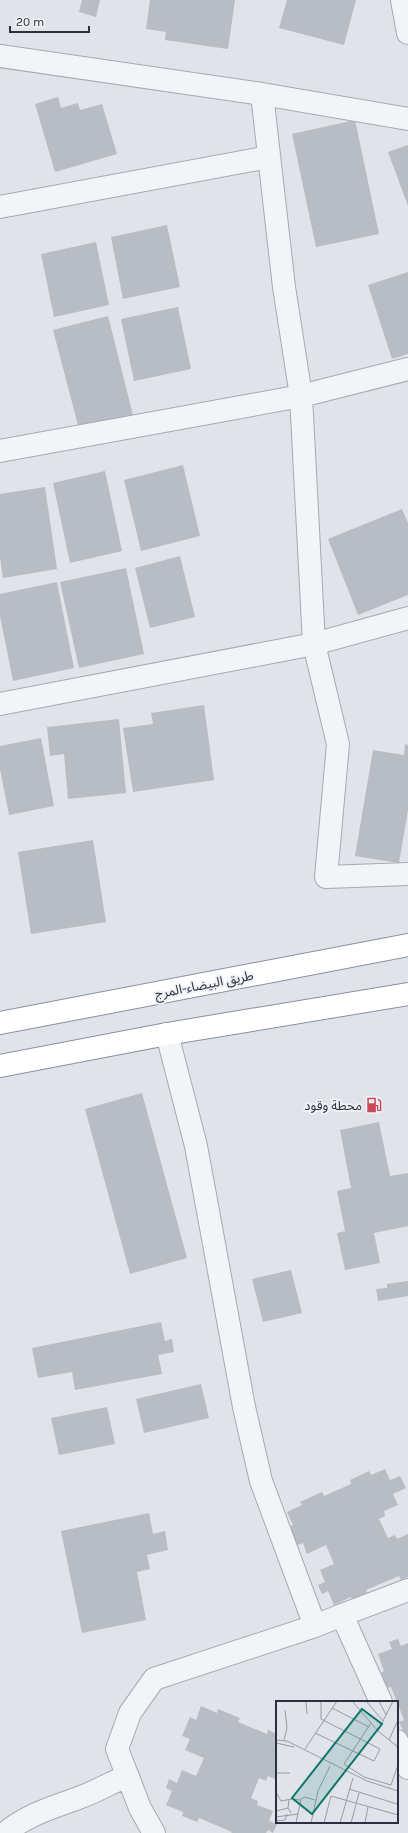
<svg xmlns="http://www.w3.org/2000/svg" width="408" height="1833" font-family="Karla,'Noto Sans Arabic',sans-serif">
<rect width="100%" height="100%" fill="#e0e3e9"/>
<path fill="#b7bcc5" d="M82 0H100L96 17 79 12Z
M150 0H235L228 49 165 40 166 32 146 29Z
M287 0H356L344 45 279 28Z
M58 97 61 108 78 103 80 110 102 104 117 154 55 172 35 104Z
M355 120 379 234 316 247 292 134Z
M408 145V206L388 152Z
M167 225 180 287 123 299 111 237Z
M96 242 109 305 54 317 41 254Z
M408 272V354L392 359 368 285Z
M178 307 191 369 134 381 121 319Z
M108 316 133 415 79 429 53 330Z
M183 465 200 536 141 551 124 480Z
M105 471 122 551 70 563 53 483Z
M45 487 57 569 3 578 0 557V494Z
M402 509 408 523V595L358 615 328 539Z
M180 556 195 617 150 628 135 568Z
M126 568 144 654 79 668 60 582Z
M57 582 74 668 13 681 0 616V594Z
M204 705 214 780 133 792 123 728 153 724 151 713Z
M119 719 126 793 68 799 64 754 50 756 47 727Z
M41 738 54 806 9 815 0 769V746Z
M405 744 408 745V810L399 863 355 856 373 750 404 755Z
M93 840 106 922 31 934 18 852Z
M142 1093 187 1258 130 1274 85 1109Z
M379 1122 390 1176 408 1173V1226L374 1233 380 1263 345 1270 337 1233 345 1231 337 1191 351 1188 340 1130Z
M291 1270 302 1313 263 1322 252 1279Z
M408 1281V1296L378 1301 376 1289 387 1288V1284Z
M161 1322 165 1341 172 1339 174 1352 158 1355 162 1374 75 1390 72 1372 38 1378 32 1348Z
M201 1384 209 1418 144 1433 136 1399Z
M107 1407 115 1444 59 1455 51 1418Z
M385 1469 390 1480 400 1476 406 1488 393 1494 398 1505 384 1511 385 1516 379 1519 388 1538 395 1535 397 1539 408 1534V1577L401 1580 399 1576 366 1590 368 1594 353 1601 351 1597 334 1605 328 1591 322 1594 318 1585 325 1582 320 1570 334 1564 326 1545 307 1554 303 1543 295 1546 287 1528 293 1525 287 1512 302 1505 300 1502 322 1492 324 1496 351 1484 350 1480 369 1471 371 1475Z
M149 1513 153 1534 165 1531 168 1550 147 1555 150 1569 137 1572 146 1620 82 1633 61 1531Z
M398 1639 401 1646 408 1643V1737L406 1738 399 1722 404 1720 391 1687 387 1688 381 1673 384 1671 378 1654 392 1649 389 1642Z
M201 1706 217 1713 218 1709 240 1718 238 1722 267 1734 268 1730 277 1734V1780L268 1776 266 1781 259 1778 251 1798 258 1801 257 1805 273 1811 269 1821 277 1824 273 1833 268 1830 266 1833H231L232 1832 199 1818 197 1822 182 1816 183 1812 166 1805 172 1791 166 1788 169 1779 177 1783 182 1770 196 1776 204 1758 185 1750 190 1739 182 1736 190 1717 196 1720Z"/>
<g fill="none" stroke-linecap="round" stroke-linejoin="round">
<defs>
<path id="minor" d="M402 0 408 33
M0 56 262 94 408 119
M262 94 284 287 301 396 314 644 338 744 326 877 408 874
M0 207 269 157
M0 451 301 396 408 369
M0 704 314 644 408 618
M167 1034 196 1146 244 1407 261 1481 315 1626 342 1615 381 1702
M342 1615 408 1590
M397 1741 408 1768
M8 1833 9 1830C31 1813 55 1807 81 1797 97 1791 112 1782 128 1776
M154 1833 140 1808 117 1749 130 1713 154 1679 315 1626"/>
<path id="trunk" d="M0 1023 408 945
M0 1066 167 1034 408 994"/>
</defs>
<use href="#minor" stroke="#a5aab3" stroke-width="24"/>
<use href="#trunk" stroke="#88909f" stroke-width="24"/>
<use href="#minor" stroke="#f2f4f7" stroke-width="22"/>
<use href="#trunk" stroke="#fff" stroke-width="22"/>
</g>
<defs>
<symbol id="fuel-bare" viewBox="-9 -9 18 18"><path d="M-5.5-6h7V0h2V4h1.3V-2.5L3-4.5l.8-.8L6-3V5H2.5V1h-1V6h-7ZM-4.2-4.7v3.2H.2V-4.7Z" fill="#cb4857" stroke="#eff2f6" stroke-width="2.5" paint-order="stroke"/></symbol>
</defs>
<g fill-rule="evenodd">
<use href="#fuel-bare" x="363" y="1094" width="22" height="22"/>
</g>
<g text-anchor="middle" stroke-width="4" stroke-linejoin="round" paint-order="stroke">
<g font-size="13" fill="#29303f" stroke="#eff2f6">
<text transform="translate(204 984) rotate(-11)" y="5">طريق البيضاء-المرج</text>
</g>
<g font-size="13" fill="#29303f" stroke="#eff2f6" text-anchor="end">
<text x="362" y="1110">محطة وقود</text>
</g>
</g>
<g transform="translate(276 1701)">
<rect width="122" height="122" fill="#e0e3e9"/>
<path fill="none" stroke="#979ba5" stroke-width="1" d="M30 0 31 13M76 0 102 30 122 46M90 0 107 20M103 0 110 14M56 7 93 26M95 22 68 63 88 76 115 84M102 30 117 0M39 32 98 60 104 48 45 18V0M0 39 11 40 91 80 122 90M8 39 11 27 9 9M113 39 122 19M0 42 18 46M29 48 61 0M0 72H14M115 84 122 64M73 88 121 103M0 91 5 100 16 98 24 99M13 99 12 107 15 112M0 110 12 107M0 116 22 113M0 120 9 119 11 113M20 122 25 98 29 96 39 99M35 122 42 90 54 65M48 122 55 95 122 114M64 122 77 77M75 122 83 92M89 122 92 106"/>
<path fill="#0f766e" fill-opacity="0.15" stroke="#0f766e" stroke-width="2" d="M86 8 106 23 36 113 16 97Z"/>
<rect width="122" height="122" fill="none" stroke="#29303f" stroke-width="2"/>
</g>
<path d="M10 26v6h79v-6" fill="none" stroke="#29303f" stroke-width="2"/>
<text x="16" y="26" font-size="12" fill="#29303f" stroke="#eff2f6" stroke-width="3" paint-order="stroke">20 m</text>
</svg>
